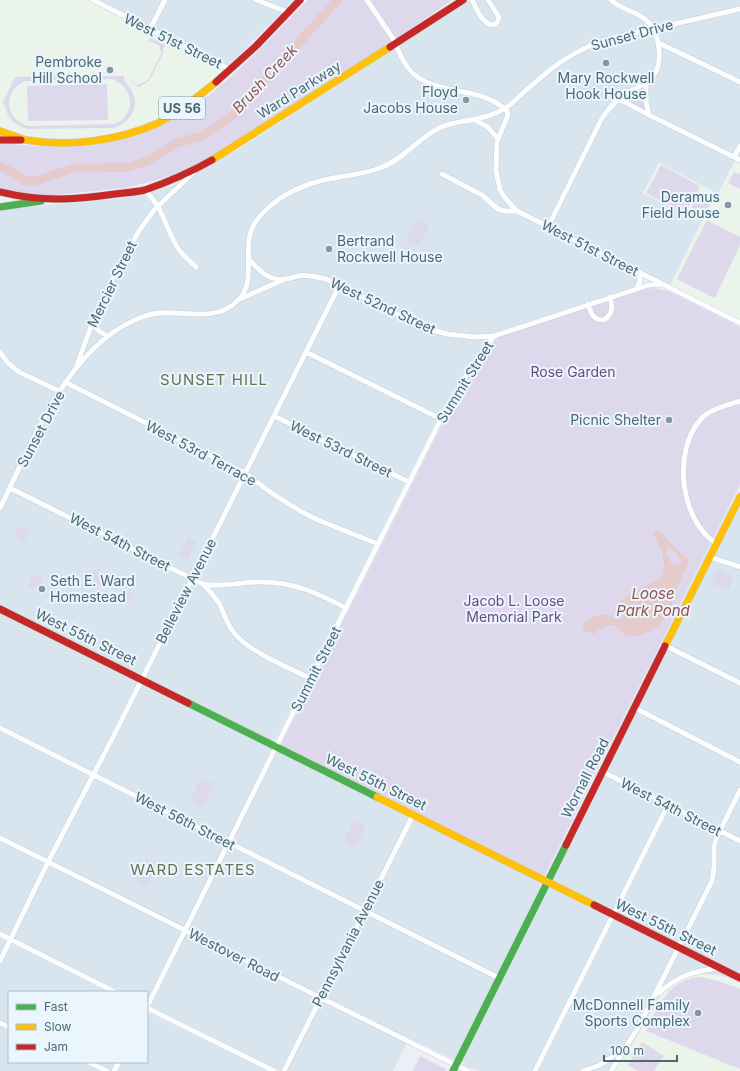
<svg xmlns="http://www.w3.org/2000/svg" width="740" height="1071" font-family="Inter,sans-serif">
<rect width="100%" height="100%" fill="#eaf0f5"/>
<path fill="#d9e5ee" d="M99 0H294L233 61 228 64 219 61Z
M470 0H740V157L739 156 735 161 718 194 659 163 643 193 701 223 670 286 648 274 638 281 634 287 491 334 462 375 441 411 278 735 273 741 270 740 0 605V211L27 207 124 198 163 189 176 184 239 149Z
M740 503V1071H479L464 1065 462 1060Z
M0 613 539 880 541 886 455 1058 453 1059 409 1038 393 1071H281L147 1004V992H122L0 931Z
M0 938 108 992H9V1062H115L111 1071H0Z
M149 1014H151L266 1071H118L123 1062H147V1016Z"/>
<path fill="#ebf4eb" d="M0 0H94L226 69 224 73 156 124 95 140H28L0 130Z
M735 161 740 164V320L670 286 701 223 643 193 659 163 718 194Z
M699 974 719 975 729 978 740 983V1071H614L636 1038 661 994 669 987 688 977Z"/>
<path fill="#ded8ed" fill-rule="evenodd" d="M308 0H452L399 37 200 163 183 171 157 180 124 188 44 196 0 189V143C30 146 61 149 91 145 188 135 244 64 308 0Z
M150 37 165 45 163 49V54L149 81 139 87 128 80 138 85 148 80 162 52 159 50 160 46 150 41 147 44Z
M124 76C125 85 131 87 134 96 138 111 127 125 113 128L28 129C16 126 6 118 5 105L2 104 15 77ZM110 79C134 85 138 115 114 124L29 126C4 121 2 90 26 81Z
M107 84 108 120 28 121 27 86Z
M643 87H644L647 110 645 111 623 99Z
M661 165 700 186 685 214 646 193Z
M734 172 740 174V189L728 183Z
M696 198 710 205 701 222 688 215Z
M417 219 429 225 419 246 406 240Z
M707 220 740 237V245L715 298 677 279Z
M652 288 668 291 740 327V485L545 875 544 876 281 745 444 421 470 374 493 341 500 336 645 289Z
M18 526 29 532 24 541 14 536Z
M188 537 196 542 187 560 179 556Z
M93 569 104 575 97 589 86 584Z
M718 569 734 577 730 588 727 591 711 584Z
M33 574 43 578 41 587 36 585 34 590 27 586Z
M123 590 133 595 129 603 119 599Z
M201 778 214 784 202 807 190 801Z
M354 820 366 825 355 848 343 842Z
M146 858 158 864 146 887 135 881Z
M698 977C714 979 726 983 740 989V1069L646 1031C658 1006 667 982 698 977Z
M642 1042 664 1056 654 1071H638L628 1065Z
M420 1056 446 1069 445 1071H413Z"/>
<path fill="#e4cbcc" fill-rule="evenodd" d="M654 531H657L663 535 679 551 689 560C687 570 680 579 676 588 673 595 673 604 669 612 662 626 640 642 624 634 620 632 618 629 615 625 606 624 600 629 594 634L583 630C583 623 585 621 592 618 603 611 608 615 619 620L621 619 625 612 620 607 619 603 629 594 660 579 664 567 662 551 653 533ZM669 548 675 552 681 561 680 564 675 565 671 563 666 550Z"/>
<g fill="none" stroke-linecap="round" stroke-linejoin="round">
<path stroke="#e4cbcc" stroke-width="9" d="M0 166 26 181 33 182 74 168H99L129 167 151 159 177 143 202 136 223 123 239 110 337 0"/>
<defs>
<path id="street" d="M93 0 231 70
M256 0 288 12
M367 0 396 43C397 49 400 54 403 60 424 101 477 81 507 111L508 115 497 142 496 170 500 190 505 198 517 211
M472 0C477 9 482 25 494 25L498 21 499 17 488 0
M150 29 165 0
M659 43 740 82
M646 83V101L649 115 740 160
M619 99 649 115
M475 120 488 127 498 139
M734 157 740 146
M442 174 482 195 498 209 505 211H517L740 323
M144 190C162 205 166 228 177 247 182 255 190 261 196 267
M548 227 601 120C606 112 612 105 619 99 641 82 662 84 659 49 658 39 655 28 647 21 637 11 621 10 611 0
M249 259C258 270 270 282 286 279 290 279 294 277 298 276 308 274 317 277 326 279L417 324 433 330 447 334 475 337 494 336 649 285 661 284
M637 289 640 281V273
M240 299 283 280
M588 304C591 314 593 320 604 320 613 314 613 307 610 297
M92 324 100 332 108 336
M0 352 8 363 19 372 59 391
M306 352 441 419
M77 365 93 321 115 274 139 231 154 210 193 173
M65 382 245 473 273 494 302 512 318 520 378 544
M274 416 409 482
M10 488 203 584C222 588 239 582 258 582 293 581 317 593 346 608
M0 508C33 442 68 342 145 316 172 307 202 321 226 309 257 293 246 267 249 240 250 228 258 217 267 209 281 196 301 186 320 181 340 176 361 175 380 168 403 160 417 139 439 128 452 121 467 122 480 118 491 116 501 111 510 105 541 77 564 54 605 40L740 9
M717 544C680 521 672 451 701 419 710 409 728 405 740 401
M710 557 740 567
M203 584C209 590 214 596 219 603 224 613 227 624 234 633 251 653 288 667 311 679
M666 646 740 683
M635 708 740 762
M0 728 499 978
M603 772 740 841
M0 838 468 1071
M0 934 115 992
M0 961 48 862 113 737 339 286
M657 994C677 977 692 971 719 968
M147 1007 276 747 441 419 467 374 494 336
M147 1008 274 1071
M0 1023 9 1027
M88 1062 107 1071
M114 1071 119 1062
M284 1071 413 815
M535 1071 668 805
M583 1071 600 1065 622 1050
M611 1071 639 1026 712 881 714 868V847L716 839 740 790"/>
<path id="fast" d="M0 207 41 201
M188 703 377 797
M453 1071 566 845"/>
<path id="slow" d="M0 131C9 134 17 138 26 140 68 147 117 141 156 124 176 114 199 96 216 82
M212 160 390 47
M665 646 740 497
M377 797 594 905"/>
<path id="jam" d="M390 47 463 0
M216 82 256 46 300 0
M0 140H21
M0 192C41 202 73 200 115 194 125 193 136 192 145 190 168 182 191 172 212 160
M0 609 188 703
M566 845 665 646
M594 905 740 978"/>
</defs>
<use href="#street" stroke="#c6cdd2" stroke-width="6"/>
<use href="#fast" stroke="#c5cdd1" stroke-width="8"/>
<use href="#slow" stroke="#c5cdd1" stroke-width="8"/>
<use href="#jam" stroke="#c5cdd1" stroke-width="8"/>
<use href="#street" stroke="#fcfdfe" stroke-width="5"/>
<use href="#fast" stroke="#4caf50" stroke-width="7"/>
<use href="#slow" stroke="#ffc107" stroke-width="7"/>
<use href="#jam" stroke="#c62828" stroke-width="7"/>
</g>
<g fill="#83989f" stroke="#ebf5fe" stroke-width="1.5">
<circle cx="606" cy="63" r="4"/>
<circle cx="110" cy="70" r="4"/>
<circle cx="466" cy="100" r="4"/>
<circle cx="728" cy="205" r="4"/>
<circle cx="329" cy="249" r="4"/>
<circle cx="669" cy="420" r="4"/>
<circle cx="42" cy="589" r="4"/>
<circle cx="698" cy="1013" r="4"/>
</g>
<g text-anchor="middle" stroke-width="4" stroke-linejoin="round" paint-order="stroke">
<rect fill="#ebf5fe" stroke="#7c939b" stroke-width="1" x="159" y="97" width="46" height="22" rx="3"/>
<g font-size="13" font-weight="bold" fill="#4c6971">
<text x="182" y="113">US 56</text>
</g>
<g font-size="14" fill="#4c6971" stroke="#ebf5fe">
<text transform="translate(632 35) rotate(-15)" y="5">Sunset Drive</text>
<text transform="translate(173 41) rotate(26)" y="5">West 51st Street</text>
<text transform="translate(299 90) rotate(-32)" y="5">Ward Parkway</text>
<text transform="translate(590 248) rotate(27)" y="5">West 51st Street</text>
<text transform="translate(112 284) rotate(-64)" y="5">Mercier Street</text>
<text transform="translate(383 306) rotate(25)" y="5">West 52nd Street</text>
<text transform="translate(465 382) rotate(-58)" y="5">Summit Street</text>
<text transform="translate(41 429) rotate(-62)" y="5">Sunset Drive</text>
<text transform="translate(341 449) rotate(26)" y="5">West 53rd Street</text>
<text transform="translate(201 453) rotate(28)" y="5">West 53rd Terrace</text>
<text transform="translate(120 542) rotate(27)" y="5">West 54th Street</text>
<text transform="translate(186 591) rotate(-63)" y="5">Belleview Avenue</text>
<text transform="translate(86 637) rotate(26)" y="5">West 55th Street</text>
<text transform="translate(316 669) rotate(-63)" y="5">Summit Street</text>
<text transform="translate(585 778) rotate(-63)" y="5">Wornall Road</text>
<text transform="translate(376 782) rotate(26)" y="5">West 55th Street</text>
<text transform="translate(671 807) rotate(27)" y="5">West 54th Street</text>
<text transform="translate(185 821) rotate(27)" y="5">West 56th Street</text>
<text transform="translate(666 927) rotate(26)" y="5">West 55th Street</text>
<text transform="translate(348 943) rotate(-63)" y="5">Pennsylvania Avenue</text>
<text transform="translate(234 955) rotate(27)" y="5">Westover Road</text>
</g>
<g font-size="14" fill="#4c6971" stroke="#ebf5fe" text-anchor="end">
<text x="102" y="67">Pembroke<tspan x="102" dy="16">Hill School</tspan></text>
<text x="606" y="83" text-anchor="middle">Mary Rockwell<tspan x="606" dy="16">Hook House</tspan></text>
<text x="458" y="97">Floyd<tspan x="458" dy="16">Jacobs House</tspan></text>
<text x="720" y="202">Deramus<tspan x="720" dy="16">Field House</tspan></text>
<text x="337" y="246" text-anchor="start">Bertrand<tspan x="337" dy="16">Rockwell House</tspan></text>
<text x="661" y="425">Picnic Shelter</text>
<text x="50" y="586" text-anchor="start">Seth E. Ward<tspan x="50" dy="16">Homestead</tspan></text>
<text x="690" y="1010">McDonnell Family<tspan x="690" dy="16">Sports Complex</tspan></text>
</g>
<g font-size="14" fill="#6a4b81" stroke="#ebf5fe">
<text x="573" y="377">Rose Garden</text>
<text x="514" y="606">Jacob L. Loose<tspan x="514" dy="16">Memorial Park</tspan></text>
</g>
<g font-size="15" font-style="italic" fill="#975351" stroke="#ebf5fe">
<text transform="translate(265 79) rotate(-47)" y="5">Brush Creek</text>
<text x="653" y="599">Loose<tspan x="653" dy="17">Park Pond</tspan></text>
</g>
<g font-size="15" letter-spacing="1" fill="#627352" stroke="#ebf5fe">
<text x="214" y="385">SUNSET HILL</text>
<text x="193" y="875">WARD ESTATES</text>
</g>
</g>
<rect x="8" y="991" width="140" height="72" fill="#ebf5fe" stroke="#abbdc6"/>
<rect x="16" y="1004" width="20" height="6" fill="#4caf50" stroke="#abbdc6"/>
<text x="44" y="1011" font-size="12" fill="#4c6971">Fast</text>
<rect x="16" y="1024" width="20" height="6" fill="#ffc107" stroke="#abbdc6"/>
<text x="44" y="1031" font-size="12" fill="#4c6971">Slow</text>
<rect x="16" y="1044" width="20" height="6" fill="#c62828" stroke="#abbdc6"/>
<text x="44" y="1051" font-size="12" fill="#4c6971">Jam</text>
<path d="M604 1055v6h73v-6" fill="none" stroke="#4c6971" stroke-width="2"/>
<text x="610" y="1055" font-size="12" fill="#4c6971" stroke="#ebf5fe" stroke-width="3" paint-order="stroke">100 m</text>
</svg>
